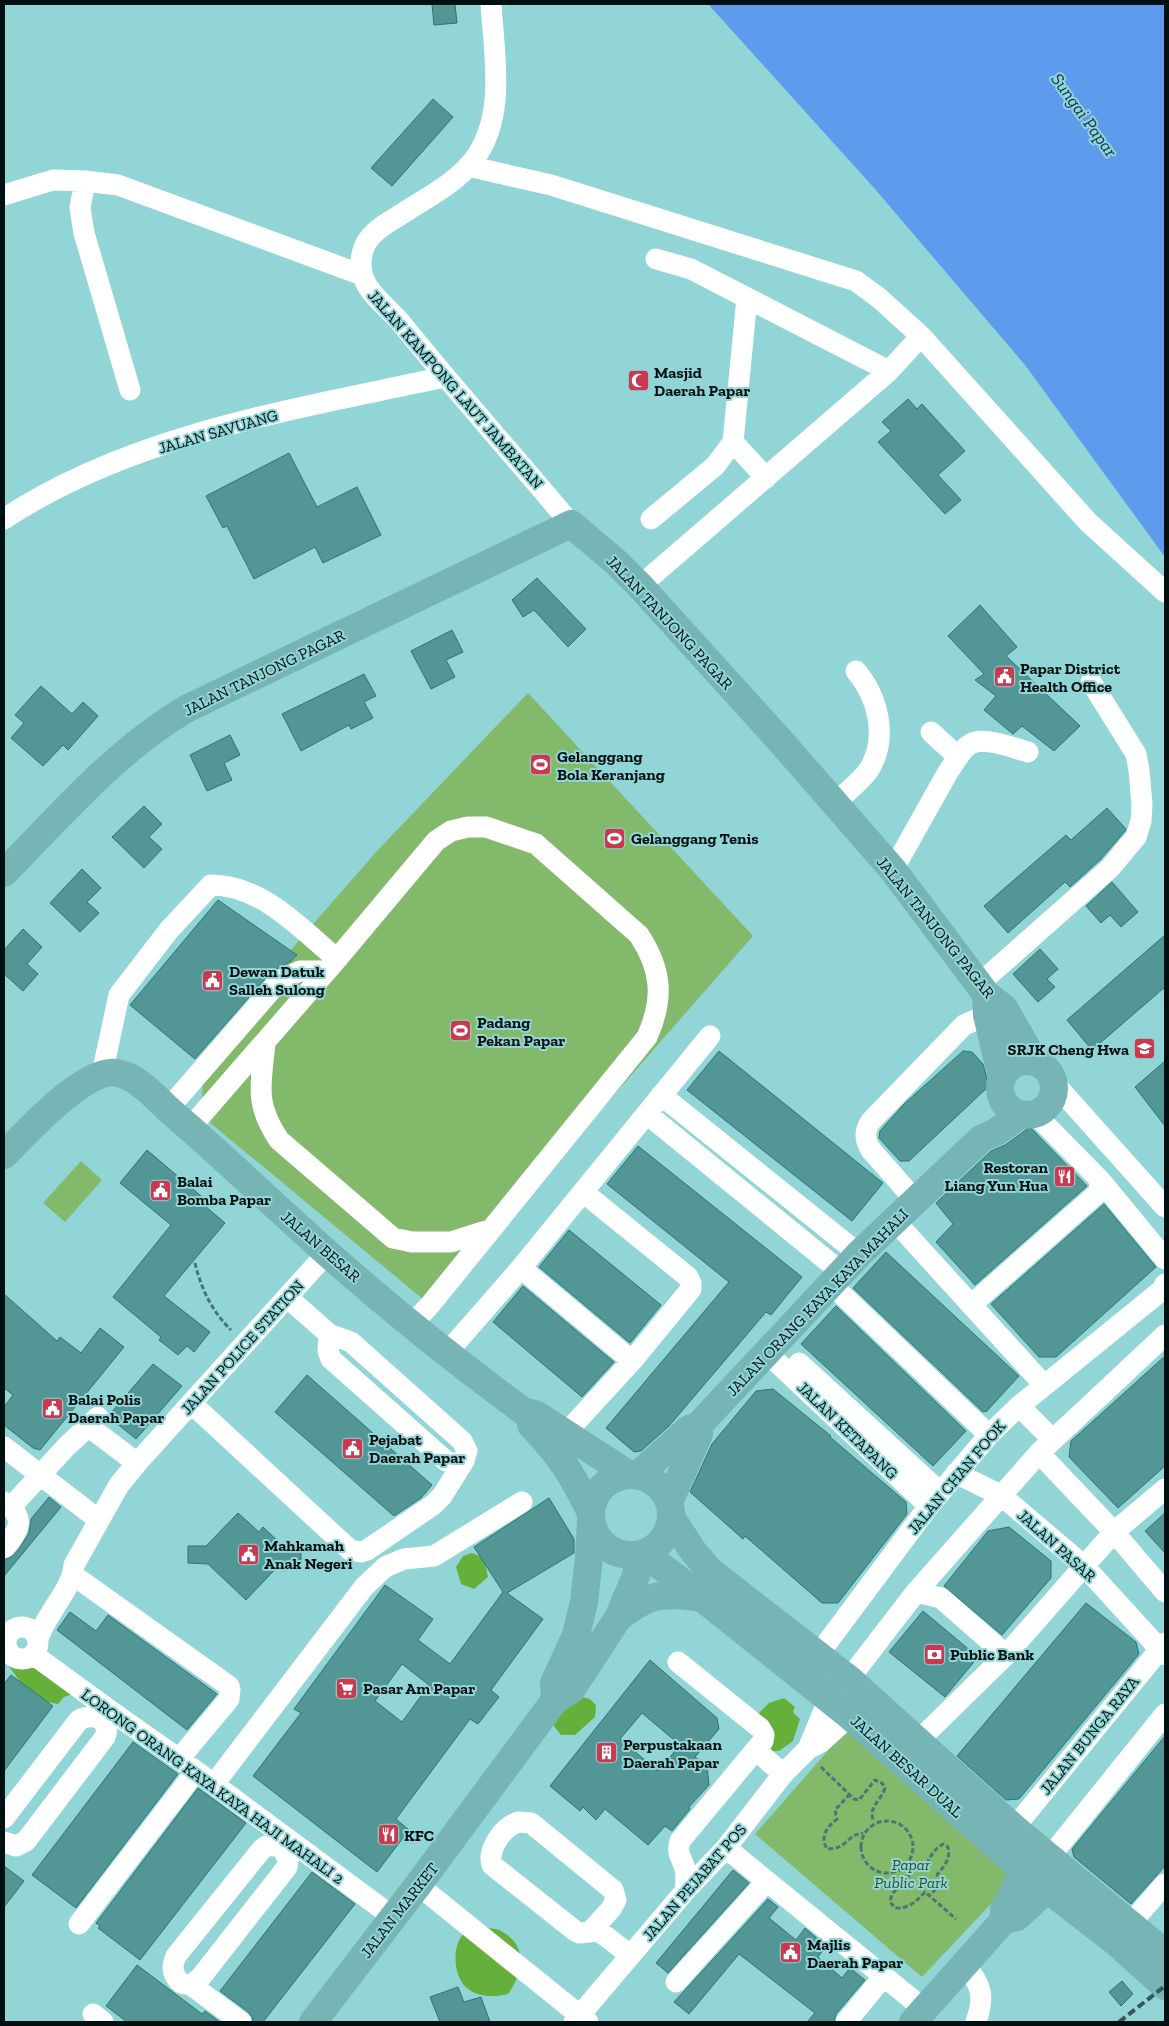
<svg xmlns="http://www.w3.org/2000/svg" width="1169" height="2026" font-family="'Zilla Slab',serif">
<rect width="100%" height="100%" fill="#91d5d6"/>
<path fill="#83b96a" d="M528 693 753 936 430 1305 202 1116 203 1057 300 939 377 851Z
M81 1161 102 1180 65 1222 43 1203Z
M847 1729 1022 1871 922 1977 755 1834Z"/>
<path fill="#65b03b" d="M472 1553 484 1558 488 1577 474 1589 461 1584 456 1567 463 1556Z
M21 1649 34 1655 72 1694 64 1697 58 1704C29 1699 22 1684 6 1662 8 1653 12 1651 21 1649Z
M582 1697 590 1699 596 1705 595 1717 575 1735H561L554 1726 553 1718Z
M784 1698 795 1707 793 1712 800 1719 793 1741 779 1751H770L755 1742 752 1735 756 1716 769 1703Z
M474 1928C482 1929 495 1927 501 1931 529 1946 523 1973 508 1994 496 1997 478 1998 467 1988 454 1978 452 1950 461 1937 464 1933 470 1931 474 1928Z"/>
<path fill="#5f9bec" d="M708 4H1165V557L1025 365 875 189Z"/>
<path fill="#529696" stroke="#2f7475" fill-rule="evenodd" d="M432 4H455L457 23 434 25Z
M433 99 453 117 392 186 371 168Z
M908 399 917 409 922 404 965 451 938 475 961 500 945 514 878 442 891 431 882 422Z
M289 453 317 507 357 487 381 535 323 563 315 547 254 579 227 526 223 528 206 496Z
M537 578 586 629 568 647 534 610 523 617 512 600Z
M980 605 1017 647 1006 656 1080 726 1054 751 1022 726 1013 734 984 710 996 696 975 680 984 674 948 636Z
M452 630 463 652 446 660 455 677 431 689 411 651Z
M364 674 376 696 364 702 373 718 351 729 349 725 301 751 282 714Z
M41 686 72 714 83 702 98 716 68 750 63 745 43 766 11 738 24 723 15 715Z
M230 735 240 755 224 763 232 780 207 791 190 755Z
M144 806 162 824 149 837 162 849 144 868 112 837Z
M1107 808 1126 829 1125 831 1101 859 1070 887 1065 882 1008 933 984 906 1066 835 1071 840Z
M82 869 101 888 87 902 99 913 80 932 50 903Z
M1112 882 1138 912 1121 927 1110 915 1101 923 1086 906Z
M218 900 297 955 291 961 271 972 195 1059 130 1005Z
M23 929 42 947 27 964 38 974 23 991 4 974V950Z
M1165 935V987L1092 1050 1067 1020Z
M1040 949 1058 969 1047 979 1055 987 1038 1002 1013 974Z
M719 1051 883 1183 852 1221 687 1090Z
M963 1051 972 1052 983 1064 989 1086 909 1161H900L879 1138 880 1131 904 1104Z
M1165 1061V1126L1135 1087Z
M1030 1127 1087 1186 975 1285 936 1242 953 1224 936 1203 991 1151 1005 1145Z
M638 1146 802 1277 771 1315 766 1312 669 1426 641 1451 634 1452 606 1428 729 1282 607 1184Z
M147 1150 201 1196 198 1200 225 1223 164 1296 210 1332 194 1352 187 1346 178 1355 159 1340 161 1337 113 1297 171 1225 120 1183Z
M1104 1204 1156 1267 1056 1357H1039L991 1304Z
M569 1230 661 1305 630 1343 539 1267Z
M886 1252 1019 1376 986 1412 985 1411 983 1412 853 1288Z
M523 1286 614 1362 582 1397 493 1322Z
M4 1294 57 1341 60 1337 81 1353 100 1328 124 1347 40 1450 33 1448 4 1425V1407L13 1395 4 1388Z
M836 1306 966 1431 933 1466 801 1344Z
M1165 1356V1466L1118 1508 1069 1457 1071 1441Z
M153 1364 182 1386 136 1439 110 1418V1414Z
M307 1375 432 1485 421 1498 394 1516 275 1412Z
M773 1389 831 1436 830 1437 906 1502 907 1514 838 1603H822L745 1536 743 1539 690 1492 712 1444 756 1391Z
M49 1497 61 1507 4 1576V1560L13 1556 19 1549 29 1533 31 1519Z
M549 1498 574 1539V1553L507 1593 543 1619 491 1690 499 1697 478 1724 470 1719 396 1819 409 1830 377 1872 253 1776 301 1713 294 1709 385 1585 433 1619 418 1640 450 1664 503 1592 474 1547ZM402 1664 429 1685 402 1722 375 1701Z
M238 1513 259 1532 263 1527 281 1544H301V1562H282L246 1600 208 1564 188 1563V1546H206Z
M1165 1513V1553L1145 1531Z
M1009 1527 1051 1561V1578L1002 1635 944 1586 988 1531Z
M1086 1603 1136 1642 1139 1654 1019 1799 1006 1800 957 1756Z
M923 1611 978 1657 945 1697 889 1652Z
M70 1612 96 1631 108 1615 217 1694 187 1730 57 1630Z
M650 1660 717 1718 719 1729 695 1757 707 1766 709 1785 689 1807 690 1809 672 1831 665 1826 648 1845 605 1809 596 1820 583 1807 580 1811 550 1786ZM642 1713 680 1745 658 1771 620 1739Z
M11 1675 53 1706 4 1771V1684Z
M1165 1736V1866L1131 1904 1074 1857 1072 1849Z
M133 1742 178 1774 76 1908 32 1875Z
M198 1788 246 1823 140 1960 98 1928 100 1926 96 1923Z
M4 1866 24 1881 4 1907Z
M733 1870 749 1883 668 1973 656 1963Z
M312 1872 355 1904 263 2022H253L252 2017 248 2012 220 1991Z
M768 1899 778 1907 769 1918 796 1940 805 1928 826 1946 818 1957 842 1978 850 1968 865 1980 836 2014 834 2022H807L815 2013 739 1954 689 2014 674 2002Z
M137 1965 202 2014 205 2011 220 2022H127L106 2006Z
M1122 1981 1133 1994 1121 2006 1109 1992Z
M458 1987 464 2002 481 1997 490 2022H440L430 1997Z"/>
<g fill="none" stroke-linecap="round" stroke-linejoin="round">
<path stroke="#4b7576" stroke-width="3" stroke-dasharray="5 2.5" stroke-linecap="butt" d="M195 1263C201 1289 212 1311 231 1330
M821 1767 854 1799 859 1800 875 1780 882 1783 885 1788C881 1801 867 1808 874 1822
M850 1794 835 1810 837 1819C826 1828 820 1836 827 1849 848 1849 846 1835 863 1833
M861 1847a26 26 0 1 1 52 0a26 26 0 1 1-52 0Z
M910 1862 920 1870 925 1868C930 1857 933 1850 943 1844L948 1847C951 1859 944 1866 937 1875L943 1882 929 1896
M903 1868 908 1873 909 1880C900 1887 892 1889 890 1902L895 1908C908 1909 916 1902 925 1892L956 1919"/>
<path stroke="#fff" stroke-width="21" d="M491 4C494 55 507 117 473 161 454 185 422 200 397 217 387 223 375 230 368 240 361 250 359 266 363 277 370 296 388 307 401 323 456 391 515 457 571 524
M468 166 551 185 856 281 879 298 921 336 1088 522 1165 592
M85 181 80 208 84 233 130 390
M4 195 53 180 85 181 118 185 362 275
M656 259 691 269 889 371
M733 442 766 478
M4 519C132 434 297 409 444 377
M651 519 715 466 733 442 747 298
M640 586 889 371 921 336
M958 757C961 753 964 748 969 745 982 735 1013 748 1028 752
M835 803C845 793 863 780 870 768 888 737 878 697 856 671
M893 870 948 772 958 757 931 732
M979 984 1110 868 1136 837 1141 821 1142 805 1139 770 1136 754 1091 682
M265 1043C261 1085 254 1103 279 1140L393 1238 412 1242H451L492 1229
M102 1074 119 995 169 930 211 885C262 885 301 929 337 959
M1055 1084 1165 1207
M661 1095 859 1254
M168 1109 280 980 300 971H326
M647 1114 841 1272
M1035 1114 1100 1180 1165 1259
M190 1128 337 959 436 841 451 831 468 827H486L536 844 639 935C662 970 664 999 647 1037L430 1305 412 1324
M915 1200 871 1150C864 1139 864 1131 871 1121L964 1025 987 1015
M894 1220 1044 1385
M521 1268 632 1361
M831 1284 989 1435
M288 1298 329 1334 351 1342 462 1441 467 1451 464 1461 456 1464 446 1461 331 1359 328 1351 329 1334
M971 1305 1099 1192 1100 1180
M767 1353 929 1506
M446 1354 521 1268 710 1036
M799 1363 940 1492
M191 1403 350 1550 361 1552 367 1550 433 1505 442 1496 464 1461
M1019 1406 1053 1440
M88 1426 137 1463
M565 1434 632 1361 691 1289V1283L688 1277 583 1192
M4 1447 99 1520
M1039 1453 1114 1532 1165 1592
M956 1473 1002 1496 1084 1566 1165 1655
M4 1502C27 1518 19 1530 4 1548
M11 1507 66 1447 98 1417
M73 1575 229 1686 230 1689 229 1699 179 1759
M916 1592 941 1598 1006 1655
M6 1643a16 16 0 1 1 32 0a16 16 0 1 1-32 0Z
M38 1639C46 1613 72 1590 74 1565L119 1485 137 1463 327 1253
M34 1655 108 1709 196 1771 393 1917
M818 1655 929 1506 989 1435 1019 1406 1162 1290 1165 1284
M678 1662 760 1728 764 1735 763 1741 680 1841C676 1855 682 1857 685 1869 687 1875 685 1884 686 1890
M849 1679 916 1592 1039 1453 1165 1335
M917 1742 1006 1655 1114 1532 1165 1489
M808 1749 829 1698
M756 1750 783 1774
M214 1784 364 1587 385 1567 404 1559 434 1556 522 1502
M4 1818 79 1720C93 1712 112 1720 105 1737L26 1841 16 1846 4 1842
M519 1822 531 1823 613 1890 616 1900 611 1909 590 1932 579 1933 574 1930 492 1865C487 1850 503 1826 519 1822Z
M1014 1828 1165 1643
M268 1845 282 1847 288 1860 287 1867 201 1977 191 1985 181 1983C172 1975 171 1967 176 1956L262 1849Z
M726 1848 924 2009
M1049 1858 1165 1714
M418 1885 588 2022
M79 1924 196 1771
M1130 1924 1165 1884
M595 1928 630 1955
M964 1964C982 1985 985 1996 976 2022
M676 1982 767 1881
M191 1985 241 2022
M93 2014 103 2022
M574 2022 686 1890 726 1848 783 1774 808 1749 821 1742 850 1716
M846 2022 884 1976"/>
<path stroke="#76b4b5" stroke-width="28" d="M4 873C62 814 116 750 188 708L571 524 617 563 640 586 784 745 893 870 986 994 1004 1008 1035 1062
M986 994 987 1015 1002 1078
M1000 1088a27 27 0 1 1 54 0a27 27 0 1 1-54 0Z
M4 1155C26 1133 85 1067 117 1073 137 1076 155 1097 169 1110 223 1156 273 1205 326 1252 389 1308 455 1361 523 1411L537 1415 628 1474
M531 1425C560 1455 572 1474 590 1511
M591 1515a40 40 0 1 1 80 0a40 40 0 1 1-80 0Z
M638 1475 689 1429 698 1426 859 1254 982 1138 996 1132 1020 1115
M669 1502 699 1434 698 1426
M671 1517 693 1551 710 1571 849 1679 1014 1828 1165 1953
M643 1553 682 1582 850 1716 1024 1871 1117 1943 1165 1986
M618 1618C652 1592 661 1593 702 1598
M555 1700 554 1683 576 1635 584 1602 589 1558 591 1521
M1004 1920V1910L1024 1871
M313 2022 418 1885 555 1700 571 1690 618 1618 636 1576 639 1554
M913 2022 1004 1920 1017 1917 1047 1889"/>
<path stroke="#355758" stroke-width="4" stroke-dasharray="8 4" stroke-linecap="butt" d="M1119 2022 1165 1986"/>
</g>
<defs>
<symbol id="mosque-square" viewBox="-11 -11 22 22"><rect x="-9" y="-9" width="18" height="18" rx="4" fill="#c93950" stroke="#91d5d6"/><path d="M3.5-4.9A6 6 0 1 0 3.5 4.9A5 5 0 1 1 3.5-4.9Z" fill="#fff"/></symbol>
<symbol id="civic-square" viewBox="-11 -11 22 22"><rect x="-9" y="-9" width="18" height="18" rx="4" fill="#c93950" stroke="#91d5d6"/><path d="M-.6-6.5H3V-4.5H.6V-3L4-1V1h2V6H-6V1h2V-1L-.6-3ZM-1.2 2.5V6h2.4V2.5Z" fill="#fff"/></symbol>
<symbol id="stadium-square" viewBox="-11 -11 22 22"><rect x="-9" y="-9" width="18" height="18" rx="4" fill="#c93950" stroke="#91d5d6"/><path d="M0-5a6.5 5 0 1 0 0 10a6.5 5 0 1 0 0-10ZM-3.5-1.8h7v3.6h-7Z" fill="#fff"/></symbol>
<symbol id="school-square" viewBox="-11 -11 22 22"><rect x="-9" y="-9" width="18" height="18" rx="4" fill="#c93950" stroke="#91d5d6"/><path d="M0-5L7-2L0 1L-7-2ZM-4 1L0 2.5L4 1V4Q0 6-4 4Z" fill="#fff"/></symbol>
<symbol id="restaurant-square" viewBox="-11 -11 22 22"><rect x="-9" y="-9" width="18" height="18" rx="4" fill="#c93950" stroke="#91d5d6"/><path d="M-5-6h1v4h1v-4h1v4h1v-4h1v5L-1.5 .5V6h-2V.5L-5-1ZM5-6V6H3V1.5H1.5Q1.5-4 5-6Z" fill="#fff"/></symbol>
<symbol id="bank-square" viewBox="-11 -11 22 22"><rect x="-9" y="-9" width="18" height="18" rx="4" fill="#c93950" stroke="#91d5d6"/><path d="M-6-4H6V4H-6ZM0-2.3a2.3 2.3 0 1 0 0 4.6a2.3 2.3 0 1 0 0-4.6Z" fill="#fff"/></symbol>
<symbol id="supermarket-square" viewBox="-11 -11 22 22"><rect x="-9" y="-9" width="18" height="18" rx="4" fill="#c93950" stroke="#91d5d6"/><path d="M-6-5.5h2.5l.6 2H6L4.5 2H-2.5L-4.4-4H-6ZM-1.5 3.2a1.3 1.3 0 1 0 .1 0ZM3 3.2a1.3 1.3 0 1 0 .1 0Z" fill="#fff"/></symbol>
<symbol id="building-square" viewBox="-11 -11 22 22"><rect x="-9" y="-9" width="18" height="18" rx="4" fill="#c93950" stroke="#91d5d6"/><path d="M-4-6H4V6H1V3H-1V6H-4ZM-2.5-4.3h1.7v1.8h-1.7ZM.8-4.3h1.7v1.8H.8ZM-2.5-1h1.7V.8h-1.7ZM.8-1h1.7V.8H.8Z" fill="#fff"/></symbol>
</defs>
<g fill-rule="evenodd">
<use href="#mosque-square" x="626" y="368" width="25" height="25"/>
<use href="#civic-square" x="992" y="664" width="25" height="25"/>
<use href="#stadium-square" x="528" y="752" width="25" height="25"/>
<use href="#stadium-square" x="602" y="826" width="25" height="25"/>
<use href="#civic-square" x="200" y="968" width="25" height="25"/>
<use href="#stadium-square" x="448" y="1018" width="25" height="25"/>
<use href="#school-square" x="1132" y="1036" width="25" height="25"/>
<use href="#restaurant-square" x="1052" y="1164" width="25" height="25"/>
<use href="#civic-square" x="148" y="1178" width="25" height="25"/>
<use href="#civic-square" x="40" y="1396" width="25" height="25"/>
<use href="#civic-square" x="340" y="1436" width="25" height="25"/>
<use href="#civic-square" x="236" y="1542" width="25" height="25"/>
<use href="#bank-square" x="922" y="1642" width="25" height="25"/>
<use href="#supermarket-square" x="334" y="1676" width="25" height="25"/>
<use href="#building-square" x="594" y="1740" width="25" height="25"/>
<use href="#restaurant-square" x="376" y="1822" width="25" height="25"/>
<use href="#civic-square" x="778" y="1940" width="25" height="25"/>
</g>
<g text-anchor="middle" stroke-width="4" stroke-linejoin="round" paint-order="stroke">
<g font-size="16" font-weight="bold" fill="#000f10" stroke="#91d5d6" text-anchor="start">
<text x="654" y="378">Masjid<tspan x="654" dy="18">Daerah Papar</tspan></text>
<text x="1020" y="674">Papar District<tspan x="1020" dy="18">Health Office</tspan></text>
<text x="557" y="762">Gelanggang<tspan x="557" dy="18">Bola Keranjang</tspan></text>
<text x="631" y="844">Gelanggang Tenis</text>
<text x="229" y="977">Dewan Datuk<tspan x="229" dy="18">Salleh Sulong</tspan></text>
<text x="477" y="1028">Padang<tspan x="477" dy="18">Pekan Papar</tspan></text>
<text x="1129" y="1055" text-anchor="end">SRJK Cheng Hwa</text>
<text x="1048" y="1173" text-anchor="end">Restoran<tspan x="1048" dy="18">Liang Yun Hua</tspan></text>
<text x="177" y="1187">Balai<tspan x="177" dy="18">Bomba Papar</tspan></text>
<text x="68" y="1405">Balai Polis<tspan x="68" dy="18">Daerah Papar</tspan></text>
<text x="369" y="1445">Pejabat<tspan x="369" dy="18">Daerah Papar</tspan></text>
<text x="264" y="1551">Mahkamah<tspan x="264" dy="18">Anak Negeri</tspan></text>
<text x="950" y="1660">Public Bank</text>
<text x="363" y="1694">Pasar Am Papar</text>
<text x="623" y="1750">Perpustakaan<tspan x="623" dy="18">Daerah Papar</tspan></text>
<text x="404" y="1841">KFC</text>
<text x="807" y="1950">Majlis<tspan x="807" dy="18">Daerah Papar</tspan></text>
</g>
<g font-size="16" fill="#000f10" stroke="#91d5d6">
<text transform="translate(456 389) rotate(49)" y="6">JALAN KAMPONG LAUT JAMBATAN</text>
<text transform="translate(218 431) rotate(-16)" y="6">JALAN SAVUANG</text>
<text transform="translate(670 622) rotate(47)" y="6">JALAN TANJONG PAGAR</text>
<text transform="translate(264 672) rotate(-26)" y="6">JALAN TANJONG PAGAR</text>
<text transform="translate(936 927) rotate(51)" y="6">JALAN TANJONG PAGAR</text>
<text transform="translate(321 1246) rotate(41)" y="6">JALAN BESAR</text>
<text transform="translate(817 1302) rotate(-46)" y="6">JALAN ORANG KAYA KAYA MAHALI</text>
<text transform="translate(242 1347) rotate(-48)" y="6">JALAN POLICE STATION</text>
<text transform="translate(848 1430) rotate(44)" y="6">JALAN KETAPANG</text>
<text transform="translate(956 1477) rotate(-50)" y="6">JALAN CHAN FOOK</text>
<text transform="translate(1057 1545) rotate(42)" y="6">JALAN PASAR</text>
<text transform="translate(1089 1735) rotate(-51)" y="6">JALAN BUNGA RAYA</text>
<text transform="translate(907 1766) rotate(42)" y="6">JALAN BESAR DUAL</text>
<text transform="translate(213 1786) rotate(36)" y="6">LORONG ORANG KAYA KAYA HAJI MAHALI 2</text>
<text transform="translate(694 1882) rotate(-49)" y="6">JALAN PEJABAT POS</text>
<text transform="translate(399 1910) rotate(-52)" y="6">JALAN MARKET</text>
</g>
<g font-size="16" font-style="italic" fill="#304e21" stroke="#91d5d6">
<text x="911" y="1870">Papar<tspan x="911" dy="18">Public Park</tspan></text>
</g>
<g font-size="18" font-style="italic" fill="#113057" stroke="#91d5d6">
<text transform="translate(1084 115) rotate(54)" y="6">Sungai Papar</text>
</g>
</g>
<rect width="1169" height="2026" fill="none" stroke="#000f10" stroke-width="10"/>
</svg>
